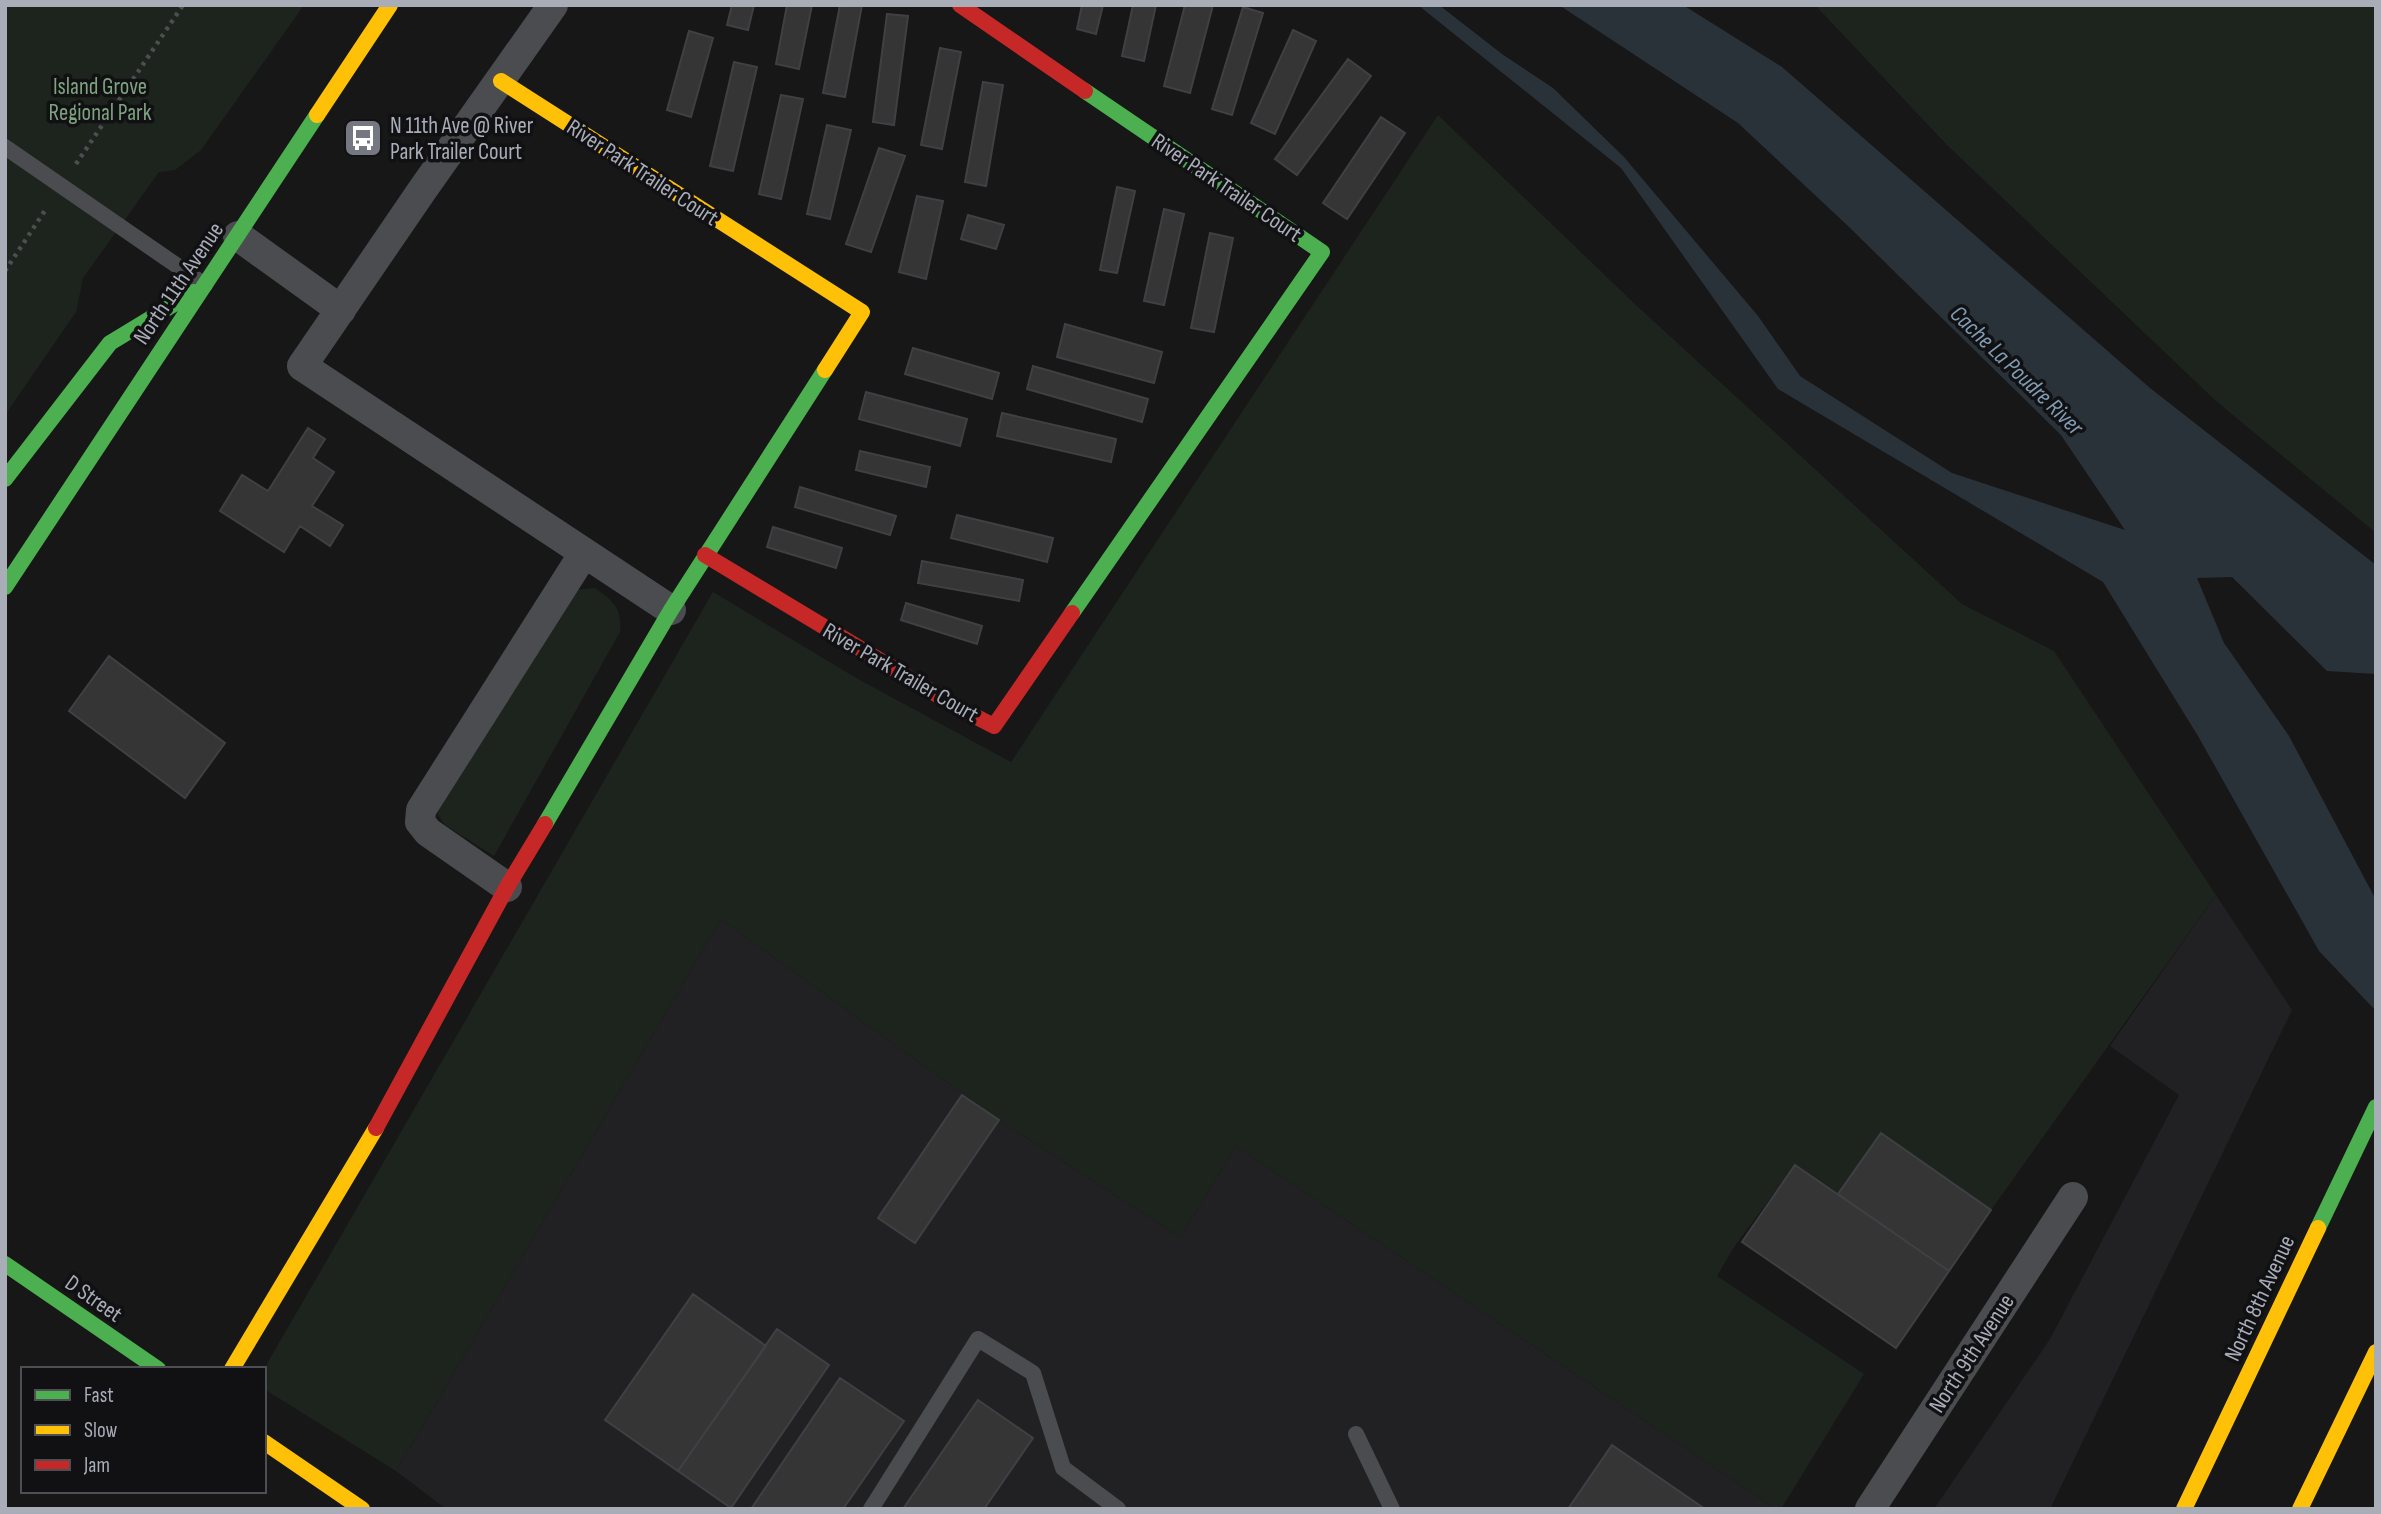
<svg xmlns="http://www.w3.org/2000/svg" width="2381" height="1514" font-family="'Sofia Sans Condensed',sans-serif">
<rect width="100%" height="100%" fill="#171717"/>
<path fill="#212123" d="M2216 895 2292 1010 2050 1509H1934L2050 1339 2179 1095 2110 1046Z
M721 919 999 1120 1180 1237 1236 1146 1776 1509H446L396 1471Z"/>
<path fill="#1d241e" d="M5 5H304L201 150 175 170 159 172 83 278 76 312 5 415Z
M1815 5H2376V533L2216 401 1947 145Z
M1438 115 1637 306 1962 604 2054 651 2216 895 1991 1210 1881 1134 1838 1194 1795 1165 1734 1247 1717 1276 1864 1374 1781 1509H1776L1236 1146 1180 1237 999 1120 721 919 396 1471 264 1389V1369L713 592 858 679 1011 762Z
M595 588C614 602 622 608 620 632L494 856 445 825 438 815 442 791 574 590Z"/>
<path fill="#2a3239" d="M1418 5H1439L1502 54 1553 88 1624 157 1758 316 1800 376 1952 473 2125 530 2061 435 1847 225 1738 123 1559 5H1683L1782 67 2150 388 2376 565V674L2327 671 2232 577 2197 578 2224 643 2289 736 2376 900V1011L2319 951 2198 736 2103 582 1778 389 1621 168Z"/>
<path fill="#353536" stroke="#3f4043" stroke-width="2" d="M732 5H754L748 30 727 25Z
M787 5H812L799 69 776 64Z
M840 5H862L845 97 823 93Z
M1082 5H1103L1096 34 1077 29Z
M1133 5H1156L1144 61 1122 56Z
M1185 5H1213L1190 93 1164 86Z
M1243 7 1263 13 1232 115 1212 109Z
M887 14 908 16 894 125 873 122Z
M1293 30 1316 41 1275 134 1251 123Z
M689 31 713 38 691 117 667 110Z
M940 48 961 52 942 149 921 145Z
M1348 59 1371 76 1297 175 1275 159Z
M734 62 757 67 733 171 710 166Z
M983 82 1003 85 986 186 965 182Z
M781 95 803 99 781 199 759 194Z
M1381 117 1405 133 1347 219 1323 203Z
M827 125 851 130 830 219 807 214Z
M879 148 905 156 871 252 846 244Z
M1117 187 1135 191 1117 273 1100 270Z
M917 196 943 201 926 279 899 272Z
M1164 209 1184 214 1164 305 1144 301Z
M968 215 1004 225 996 249 961 239Z
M1210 233 1233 238 1214 332 1191 328Z
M1065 324 1162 352 1154 383 1057 357Z
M913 348 999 373 992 399 905 374Z
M1033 366 1148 399 1142 422 1027 389Z
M866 392 967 419 960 446 859 419Z
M1002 413 1116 439 1111 462 997 436Z
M308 428 325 439 313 458 334 472 312 506 343 525 330 546 300 526 284 552 220 511 242 475 268 491Z
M860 451 930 467 926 487 856 470Z
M800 487 896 516 890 535 795 507Z
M957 515 1053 538 1047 562 951 538Z
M773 527 842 548 836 568 767 547Z
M922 561 1023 580 1019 601 918 583Z
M906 603 982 626 977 644 901 620Z
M109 656 225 743 185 798 69 711Z
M962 1095 999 1120 915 1243 878 1218Z
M1881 1133 1991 1210 1949 1271 1838 1194Z
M1795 1165 1949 1271 1896 1348 1742 1242Z
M693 1294 766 1346 678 1471 605 1420Z
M777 1329 829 1365 731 1508 678 1471Z
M840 1378 904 1421 843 1509H751Z
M978 1400 1033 1438 984 1509H903Z
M1612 1445 1705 1509H1568Z"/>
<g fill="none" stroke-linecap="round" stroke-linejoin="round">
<path stroke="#4d4e52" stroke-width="4.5" stroke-dasharray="3.5 5" stroke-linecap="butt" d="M76 164 183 5
M5 271 46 209"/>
<path stroke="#4b4c50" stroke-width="16" d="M5 147 205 285
M1356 1434 1392 1509
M871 1509 978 1339 1033 1373 1063 1468 1118 1509"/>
<path stroke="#4b4c50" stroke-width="30" d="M553 5 423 189 302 366 671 610
M238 236 341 310
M507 887 428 832 420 822 421 810 584 553
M1870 1509 2073 1197"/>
<path stroke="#4caf50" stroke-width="16" d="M5 479 110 343 194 292
M5 587 317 115
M1072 613 1322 252 1085 91
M545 824 671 610 825 370
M2318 1228 2376 1107
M5 1264 158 1369"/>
<path stroke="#ffc107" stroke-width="16" d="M501 81 862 312 825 370
M317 115 390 5
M232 1369 376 1128
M264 1442 362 1509
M2184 1509 2318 1228
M2300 1509 2376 1352"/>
<path stroke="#c62828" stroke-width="16" d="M960 5 1085 91
M705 555 959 708 994 726 1072 613
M376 1128 507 887 545 824"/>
</g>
<defs>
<symbol id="bus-square" viewBox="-11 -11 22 22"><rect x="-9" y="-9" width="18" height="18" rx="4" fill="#757880" stroke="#111113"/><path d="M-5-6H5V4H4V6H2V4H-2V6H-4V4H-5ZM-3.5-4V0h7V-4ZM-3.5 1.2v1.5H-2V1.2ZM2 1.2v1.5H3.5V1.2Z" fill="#fff"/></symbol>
</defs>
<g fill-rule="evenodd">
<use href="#bus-square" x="341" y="116" width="44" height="44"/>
</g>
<g text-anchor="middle" stroke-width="7" stroke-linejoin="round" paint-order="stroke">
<g font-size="23" fill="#7fa381" stroke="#111113">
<text x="100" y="94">Island Grove<tspan x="100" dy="26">Regional Park</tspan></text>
</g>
<g font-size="23" fill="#a8adb8" stroke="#111113" text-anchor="start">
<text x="390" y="133">N 11th Ave @ River<tspan x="390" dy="26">Park Trailer Court</tspan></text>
</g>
<g font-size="23" fill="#a8adb8" stroke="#111113">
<text transform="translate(643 172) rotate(33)" y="8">River Park Trailer Court</text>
<text transform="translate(1227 187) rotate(34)" y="8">River Park Trailer Court</text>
<text transform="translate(178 283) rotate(-56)" y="8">North 11th Avenue</text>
<text transform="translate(901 672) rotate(30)" y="8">River Park Trailer Court</text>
<text transform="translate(94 1298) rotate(35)" y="8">D Street</text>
<text transform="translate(2259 1298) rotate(-65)" y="8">North 8th Avenue</text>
<text transform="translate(1971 1353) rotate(-57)" y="8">North 9th Avenue</text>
</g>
<g font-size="24" font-style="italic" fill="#7f9bb3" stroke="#111113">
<text transform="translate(2017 370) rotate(44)" y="8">Cache La Poudre River</text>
</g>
</g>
<rect width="2381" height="1514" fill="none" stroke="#a8adb8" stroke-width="14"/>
<rect x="21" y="1367" width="245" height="126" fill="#111113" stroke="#4d4f55" stroke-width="2"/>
<rect x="35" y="1390" width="35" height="10" fill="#4caf50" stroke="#4d4f55" stroke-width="2"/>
<text x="84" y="1402" font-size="21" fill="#a8adb8">Fast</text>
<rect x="35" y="1425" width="35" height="10" fill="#ffc107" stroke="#4d4f55" stroke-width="2"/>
<text x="84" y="1437" font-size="21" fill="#a8adb8">Slow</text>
<rect x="35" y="1460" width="35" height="10" fill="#c62828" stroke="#4d4f55" stroke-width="2"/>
<text x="84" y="1472" font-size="21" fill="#a8adb8">Jam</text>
</svg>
